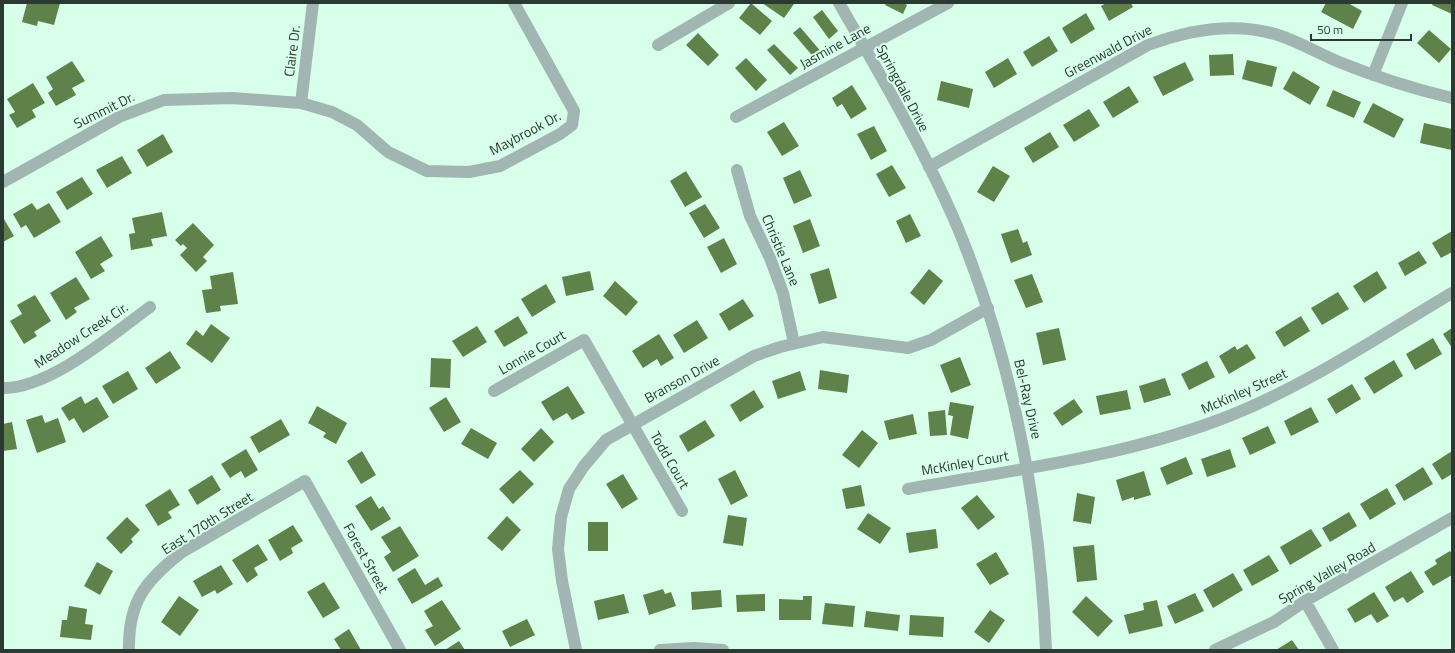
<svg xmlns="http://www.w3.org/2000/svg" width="1455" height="653" font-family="'Titillium Web',sans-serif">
<rect width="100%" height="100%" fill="#d7ffea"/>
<path fill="#5e8249" d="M27 3H60L54 25 38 21 37 26 22 22Z
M751 3 772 21 760 35 739 18Z
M762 3H793L794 4 784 18Z
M886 3H903L907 5 903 14 885 5Z
M1106 3H1131L1133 7 1109 21 1101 6Z
M1326 3H1348L1362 11 1353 29 1321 12Z
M1433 3H1452V14L1432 5Z
M822 10 838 31 829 39 813 17Z
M1086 13 1095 29 1071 44 1062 28Z
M800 27 823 54 816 60 793 33Z
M1429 30 1451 49 1439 63 1417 43Z
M698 33 719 55 708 66 686 45Z
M1049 36 1058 51 1032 67 1023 52Z
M774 44 798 68 790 75 767 50Z
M1233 54 1234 75 1210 76 1209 55Z
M746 58 767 80 756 91 735 68Z
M1008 58 1017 74 994 88 985 72Z
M1247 60 1277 67 1272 87 1242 79Z
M72 61 85 81 72 88 76 95 56 106 48 93 53 89 46 77Z
M1185 62 1194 80 1163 96 1153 77Z
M1293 71 1320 87 1310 105 1283 89Z
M941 81 973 89 969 108 937 100Z
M33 83 45 103 32 110 36 117 17 128 9 115 15 112 7 99Z
M852 85 867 109 851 119 842 104 837 107 832 98Z
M1129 86 1139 102 1113 118 1103 102Z
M1333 90 1361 102 1354 118 1326 106Z
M1373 103 1404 119 1394 138 1363 122Z
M1089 109 1100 126 1074 142 1063 125Z
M784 122 799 146 782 156 767 132Z
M1424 123 1452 129V150L1420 143Z
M874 126 887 151 871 160 857 134Z
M1050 132 1059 147 1033 163 1024 148Z
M163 134 173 152 147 167 137 150Z
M122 156 132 173 107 188 96 170Z
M892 165 906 188 889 197 876 174Z
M993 166 1010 176 994 202 977 192Z
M800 170 812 196 794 204 783 178Z
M686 171 702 197 685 207 670 181Z
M82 177 93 194 67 210 56 192Z
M32 203 37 210 49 203 61 222 34 238 26 225 21 228 13 214Z
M705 204 720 228 704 238 689 213Z
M162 212 167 236 151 239 153 246 131 250 129 234 135 233 132 218Z
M910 214 921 236 906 243 896 221Z
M4 219 14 236 3 242V220Z
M810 219 820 246 803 253 793 226Z
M193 223 214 245 203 257 207 261 196 272 180 255 187 248 183 244 181 246 175 240Z
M1018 229 1023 243 1027 241 1032 255 1011 263 1001 234Z
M1452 231V252L1441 258 1432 243Z
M101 236 113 256 100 264 105 271 91 279 75 252Z
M724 238 737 264 721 273 707 247Z
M1419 251 1427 263 1405 276 1398 263Z
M829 268 837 298 819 304 810 274Z
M929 269 943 281 924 305 910 293Z
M590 271 594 290 566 296 562 277Z
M1377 271 1387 288 1364 303 1353 286Z
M233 272 238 304 220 306 221 311 206 313 202 290 212 289 210 276Z
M1032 274 1043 302 1026 308 1014 280Z
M76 277 90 299 74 308 77 312 66 320 50 293Z
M615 281 638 302 626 316 603 296Z
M546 284 556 302 532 317 521 299Z
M1338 292 1349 309 1322 325 1311 308Z
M35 295 51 321 34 332 37 336 24 344 10 321 22 314 17 305Z
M743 299 754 316 729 331 719 314Z
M518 316 528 333 504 347 494 331Z
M1301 316 1310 331 1284 347 1275 332Z
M697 320 708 338 684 353 673 335Z
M211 324 230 338 212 363 186 344 196 330 203 336Z
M477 326 487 342 463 357 452 341Z
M1059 328 1066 360 1043 365 1036 333Z
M1452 328V348L1443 334Z
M659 334 674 358 661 366 657 359 643 368 632 351Z
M1433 338 1442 354 1415 370 1406 354Z
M1247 344 1256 358 1229 374 1219 356 1235 346 1237 350Z
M170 351 181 368 156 384 145 368Z
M960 357 971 385 951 393 940 365Z
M431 358 451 359 450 388 430 387Z
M1394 360 1403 376 1374 394 1364 378Z
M1207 361 1215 377 1189 390 1181 374Z
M820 370 849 375 847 393 818 389Z
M128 371 138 389 113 404 102 386Z
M800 371 806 390 778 399 772 381Z
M1165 378 1171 395 1144 403 1139 386Z
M1352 384 1361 399 1336 414 1327 399Z
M568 386 585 413 572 420 567 413 553 421 541 402Z
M754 390 764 407 740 422 730 405Z
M1127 390 1131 409 1100 415 1096 396Z
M81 396 85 404 97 397 109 417 83 433 74 418 69 421 61 408Z
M446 397 461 422 444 432 429 408Z
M1074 399 1083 412 1062 426 1053 413Z
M950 402 974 406 968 439 950 435 953 416 948 415Z
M317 406 347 423 336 444 323 437 326 433 308 423Z
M1311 407 1319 422 1291 436 1284 421Z
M945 410 947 435 930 436 928 412Z
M913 414 917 434 889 440 884 421Z
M42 415 45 423 58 418 66 442 37 453 26 420Z
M281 419 290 435 259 453 250 437Z
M705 420 715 436 688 452 679 436Z
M12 422 17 449 3 451V424Z
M1268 426 1276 443 1250 455 1242 438Z
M471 428 497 443 488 459 461 444Z
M541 428 554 442 534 462 521 449Z
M862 430 878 443 859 468 842 455Z
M246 449 258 470 245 478 241 471 230 478 221 464Z
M1230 449 1236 467 1207 477 1201 459Z
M362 451 376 475 361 484 347 461Z
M1452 451V474L1442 480 1432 464Z
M1186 457 1193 474 1167 485 1160 468Z
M1423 467 1433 484 1404 501 1395 485Z
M520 470 534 484 513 504 499 489Z
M735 470 748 496 731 505 718 479Z
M1144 471 1151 495 1134 500V497L1122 501 1116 480Z
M623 474 638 499 622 509 606 484Z
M212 475 221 490 197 505 188 490Z
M861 485 865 506 846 509 842 489Z
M1387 488 1396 504 1370 520 1360 504Z
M170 489 180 505 168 512 172 518 158 526 145 505Z
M1077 493 1095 497 1091 524 1073 521Z
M977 495 995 517 978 530 961 508Z
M371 496 379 509 383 506 391 519 371 531 355 506Z
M1349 512 1357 526 1330 542 1322 528Z
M868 513 891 528 880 544 857 529Z
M728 515 747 518 743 546 723 543Z
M507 516 521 530 502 551 487 538Z
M127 517 140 530 131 539 133 542 121 554 106 538Z
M588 522H608V551H588Z
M293 525 303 541 291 548 293 553 280 561 268 540Z
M400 526 419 556 393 572 384 557 391 552 381 537Z
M936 529 938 548 909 553 906 533Z
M1311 529 1322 546 1290 565 1280 547Z
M258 544 268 560 254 568 258 575 247 583 232 560Z
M1094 545 1097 580 1077 582 1073 547Z
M1450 551 1452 554V575L1433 586 1424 572 1437 564 1435 560Z
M996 552 1009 574 990 585 976 564Z
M1269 555 1279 571 1252 586 1243 570Z
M97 562 113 571 100 595 84 586Z
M221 565 233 584 217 594 215 590 202 597 193 581Z
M415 568 425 585 438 577 443 586 412 604 397 579Z
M1411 571 1424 592 1407 603 1403 597 1394 602 1385 587Z
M1233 573 1243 590 1213 608 1203 590Z
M324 582 340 608 323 618 307 592Z
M663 589 665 594 671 592 676 606 649 615 643 595Z
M721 590 722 607 692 610 691 592Z
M1374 592 1389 616 1377 623 1371 614 1355 623 1347 609Z
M1195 593 1204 611 1175 624 1167 606Z
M624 594 629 613 598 620 594 601Z
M765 594V611L737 612 736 595Z
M179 596 199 610 180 636 161 622Z
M803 596H812L811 620H779V599L803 600Z
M1086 596 1113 621 1098 637 1072 612Z
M442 600 461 629 435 646 425 630 433 626 424 611Z
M1157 600 1163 626 1129 634 1124 615 1144 610 1143 603Z
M825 603 855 606 853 627 822 624Z
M69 606 87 609 85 624 93 625 91 640 60 637 62 620H67Z
M990 610 1005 620 989 643 974 632Z
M866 611 900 615 898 631 864 627Z
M910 615 944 617 943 637 909 635Z
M527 619 535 635 510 647 502 631Z
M349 629 361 650H341L334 639Z
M1292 640 1299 650H1276Z
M459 641 465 650H445Z"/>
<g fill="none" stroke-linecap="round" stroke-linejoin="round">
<path stroke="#a1b5b3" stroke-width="12" d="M839 3C880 74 925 151 957 226 1013 361 1040 504 1046 650
M658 45 729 3
M1373 75 1402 3
M301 103 313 3
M736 117 948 3
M929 167 1148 45C1191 29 1237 21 1281 36 1301 43 1320 54 1339 62 1376 77 1414 89 1452 98
M737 170 750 216 770 258 783 293 794 343
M3 182 119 117 164 100 232 98 301 103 332 112 357 125 388 152 427 171 469 172 500 166 560 134 572 125 574 111 514 3
M3 388C49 389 113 334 150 307
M494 391 584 340 682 511
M908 489C1012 470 1116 458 1216 421 1300 390 1376 338 1452 293
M1305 601 1333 650
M129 650C128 602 145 581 182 552L305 481 400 650
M576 650 562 581 558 549 561 517 569 489 584 466 606 440 754 356 780 347 823 337 908 348 931 340 988 308
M660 650 694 648 723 650
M1215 650 1274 622 1305 601 1452 518"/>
</g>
<g text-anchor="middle" stroke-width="4" stroke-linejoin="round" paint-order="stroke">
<g font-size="14" fill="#2a3931" stroke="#d7ffea">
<text transform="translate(835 46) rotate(-29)" y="5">Jasmine Lane</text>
<text transform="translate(292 51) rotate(-83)" y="5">Claire Dr.</text>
<text transform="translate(1108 51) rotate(-28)" y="5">Greenwald Drive</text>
<text transform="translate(903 88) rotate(62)" y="5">Springdale Drive</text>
<text transform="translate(104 110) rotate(-26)" y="5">Summit Dr.</text>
<text transform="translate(525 133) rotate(-28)" y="5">Maybrook Dr.</text>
<text transform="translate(781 250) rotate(67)" y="5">Christie Lane</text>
<text transform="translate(81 335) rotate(-33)" y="5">Meadow Creek Cir.</text>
<text transform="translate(532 352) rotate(-30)" y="5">Lonnie Court</text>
<text transform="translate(682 379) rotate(-29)" y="5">Branson Drive</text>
<text transform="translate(1244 391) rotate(-24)" y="5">McKinley Street</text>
<text transform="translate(1028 399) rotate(77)" y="5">Bel-Ray Drive</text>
<text transform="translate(670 460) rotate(60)" y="5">Todd Court</text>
<text transform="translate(965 463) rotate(-10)" y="5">McKinley Court</text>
<text transform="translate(207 523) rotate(-32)" y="5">East 170th Street</text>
<text transform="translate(366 558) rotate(61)" y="5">Forest Street</text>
<text transform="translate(1327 573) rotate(-30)" y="5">Spring Valley Road</text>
</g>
</g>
<rect width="1455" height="653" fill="none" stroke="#2a3931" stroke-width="8"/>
<path d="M1311 34v6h100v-6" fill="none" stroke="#2a3931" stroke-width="2"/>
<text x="1317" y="34" font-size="12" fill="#2a3931" stroke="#d7ffea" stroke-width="3" paint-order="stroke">50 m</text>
</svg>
